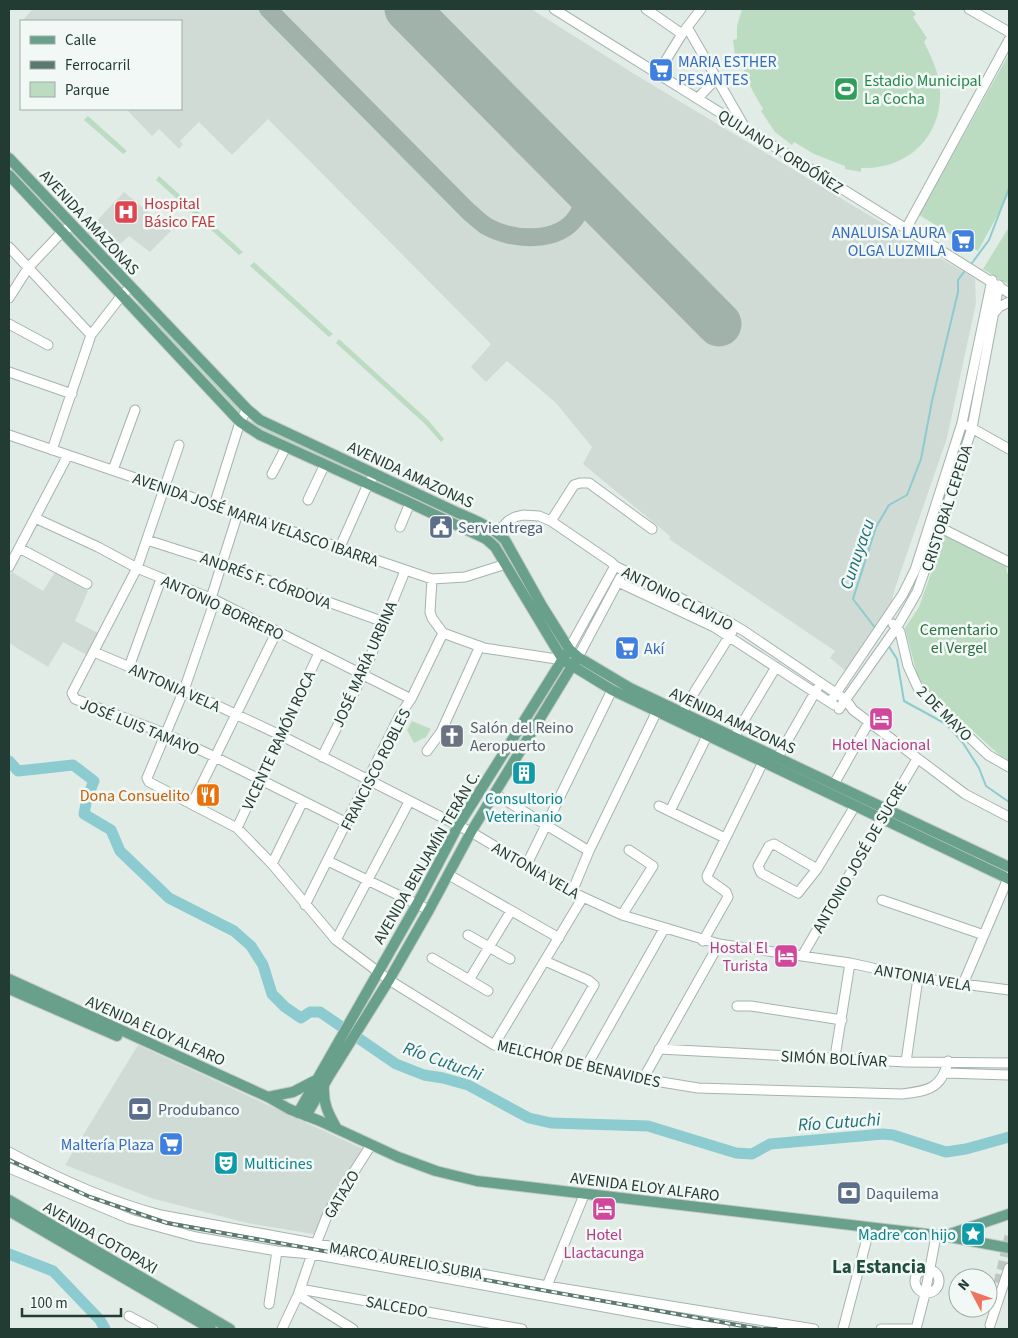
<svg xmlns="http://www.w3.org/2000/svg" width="1018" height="1338" font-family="'Source Sans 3',sans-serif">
<rect width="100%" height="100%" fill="#e2ece6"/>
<path fill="#d0dbd5" d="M33 9H531L636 75 975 279 976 303 947 438 894 591 891 605 847 672 830 658 835 651 669 539 670 536 583 464 592 447 556 403 507 361 486 382 471 367 491 344 268 119 232 155 199 122 180 141 183 144 179 149 159 129 152 136 128 111 130 109H181V21L21 22Z
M124 192 171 231 150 252 129 236 108 255 86 232Z
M12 572 43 591 55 572 88 591 75 621 98 633 87 655 63 642 48 667 9 643V577Z
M138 1045 363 1149 314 1234 247 1223 151 1198 65 1165Z"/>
<path fill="#bbdcc1" d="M742 9H911L916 14 913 17 927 38 924 42C931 56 939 73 940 89 943 136 908 170 861 168V172L845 169V166L814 154 794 142 792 145 775 132 761 111 763 109C752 91 744 75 739 55H735L733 40 737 39V26Z
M1009 54V194L978 251 919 215Z
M88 116 127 151 123 154 84 120Z
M159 176 243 252 239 255 156 180Z
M1009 227V285L983 269Z
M254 262 333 334 329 337 250 266Z
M139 302 244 410 240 413 137 304Z
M339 339 428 420 444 439 441 442 425 424 336 343Z
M253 420 372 475 370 479 270 434 251 422Z
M945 534 1006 564 1007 573 1009 574V761L1005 760 932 694 918 678 905 628 919 607Z
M412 721 431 729 426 737 414 743 407 730Z"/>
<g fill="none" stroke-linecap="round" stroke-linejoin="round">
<path stroke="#8ccbcf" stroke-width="2" d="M972 263 989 240 1009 188
M876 629 853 599 876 527 889 505 907 495 921 459 932 401 958 292V280L964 272
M888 645 897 659 904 701 946 724 963 743 979 768 986 786 1009 802"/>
<path stroke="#8ccbcf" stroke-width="11" d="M9 761 18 771 73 765 94 781 87 798 84 814 111 830 120 851 169 898 234 931 251 946 263 965 272 994 285 1007 301 1018 310 1012H320L396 1064 424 1075 443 1078 468 1085 529 1118 551 1123 648 1126 736 1153 752 1154 770 1144 883 1134 893 1135 946 1152 966 1149 1009 1137
M9 1254 53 1271 100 1320 105 1329"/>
<path stroke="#a0b2aa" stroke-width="18" d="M268 9 468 211C474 216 480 222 486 226 512 241 559 244 577 216 582 209 584 199 587 191"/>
<path stroke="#a0b2aa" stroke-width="45" d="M407 9 719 324"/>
<path stroke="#bcc9c2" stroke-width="9" stroke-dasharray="9 4.5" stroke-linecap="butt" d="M998 1283 1009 1236"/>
<defs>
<path id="minor" d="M554 9 1009 293
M646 9 682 34
M969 9 1009 32
M687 27 744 126
M658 73 682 34 701 9
M698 98 717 78
M906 229 1009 40
M9 247 91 335
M9 298 28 268 62 232 68 228
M994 313 999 307 1009 302
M9 324 48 345
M9 372 72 394
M968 426 1009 449
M9 435 432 579 465 577 506 564
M179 445 137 568 72 693 75 699 166 734 215 757 347 823
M52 450 91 335 122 295 131 287
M113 470 135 410
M272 474 286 447
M308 500 325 464
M214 505 240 422 247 409
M35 518 98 547 137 568 215 600 411 699
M551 521 574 485 580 483H589L652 529
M935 525 1009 562
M400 527 410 503
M498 532 508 521 515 517 523 515 539 516 551 521 611 562 615 566 727 621 744 631 846 700 853 710 965 794 1009 817
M147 540 222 564 384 622
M340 547 368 484 375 474
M19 548 87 584
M9 567 68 455
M432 579 430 612 432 618 443 633 484 648 563 660
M618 582 714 627 834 705
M211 598 238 513
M215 600 184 690 147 778 149 782 237 828 272 864 336 940 389 980 494 1045 643 1079 698 1088 902 1094C927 1091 942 1089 948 1061
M893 624 900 632 908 666 918 688 988 755 1009 767
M569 649 615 566
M94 652 184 690 280 735 471 832 572 892 622 915 719 944 850 963 918 978 1009 990
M578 657 620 578
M129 667 161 579
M830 702 903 594 915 570 962 423 992 280
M839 709 897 627 917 592 940 528 972 428 999 285
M682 712 732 632
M734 737 776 667
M427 751 441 732 480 646
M322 757 363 675 405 571
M778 757 817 689
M834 784 869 722
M495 794 589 851
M192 804 277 631
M659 806 725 838
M670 811 707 736
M237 828 319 653
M328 861 429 910
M272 864 303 801
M526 866 612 690
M817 869 774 844 769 846 758 866 761 873 798 893 817 869 855 806
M449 875 559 938
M572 892 589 851 657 711
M882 900 984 935
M305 905 400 715 411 699 443 633
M622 915 653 866 629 850
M468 935 510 959
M336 940 409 802
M703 941 728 897 726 892 708 879 707 876 763 762
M802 956 917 759
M432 958 488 991
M545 961 588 980 594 985 552 1058
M469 980 511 911
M963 984 1009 876
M737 1006H751L842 1020
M494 1045 583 897
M659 1049 906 1062 1009 1063
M835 1057 850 963
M906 1062 918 978
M586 1067 664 929
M945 1073 1009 1075
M643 1079 719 944
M9 1152C55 1177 110 1202 161 1215L547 1286 814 1329
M9 1168 130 1219 196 1237 277 1251 312 1254 725 1329
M915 1281a12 12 0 1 1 24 0a12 12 0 1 1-24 0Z
M547 1286 584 1195
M300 1289 522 1329
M298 1295 353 1329
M269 1304 277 1251
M129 1316 153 1329
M990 1325 1009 1268
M282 1329 298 1295 312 1254 329 1211 371 1145
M843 1329 870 1227
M881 1329H913
M916 1329 925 1294 936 1236"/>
<path id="major" d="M9 158 247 409 260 420 456 512C474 520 491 526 505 540L542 606 569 649 578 657 630 688 1009 867
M9 175 240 422 260 435 410 503 486 539 495 547 563 660 612 690 1009 879
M9 979 268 1097 289 1109 320 1121 398 1157 436 1171 477 1181 944 1236 1009 1248
M9 989 117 1036
M324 1086C323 1104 328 1113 337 1129
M268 1097 293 1092 316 1080
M298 1113 417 904 458 826 566 654
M306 1116 329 1076 389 980 429 910 471 832 575 661
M9 1200 230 1329
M9 1211 211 1329
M944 1236 1009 1214"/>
</defs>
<use href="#minor" stroke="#a5b4ad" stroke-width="11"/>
<use href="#major" stroke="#c1c8c6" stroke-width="12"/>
<use href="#minor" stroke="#fff" stroke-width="9"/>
<use href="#major" stroke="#68a08c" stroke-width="10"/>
<defs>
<path id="rail" d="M9 1160 90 1197 167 1223 760 1329
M764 1329H776"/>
</defs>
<use href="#rail" stroke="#5d786e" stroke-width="4"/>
<use href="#rail" stroke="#f2f8f5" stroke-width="2" stroke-dasharray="5.5" stroke-linecap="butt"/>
</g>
<defs>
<symbol id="supermarket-square" viewBox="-11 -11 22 22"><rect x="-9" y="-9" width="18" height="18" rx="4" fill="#3f7fe0" stroke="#f2f8f5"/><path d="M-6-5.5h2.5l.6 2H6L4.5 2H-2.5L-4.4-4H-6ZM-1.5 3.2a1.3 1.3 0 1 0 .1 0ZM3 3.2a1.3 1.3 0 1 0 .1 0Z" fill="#fff"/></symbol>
<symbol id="stadium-square" viewBox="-11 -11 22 22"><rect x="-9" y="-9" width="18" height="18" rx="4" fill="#2e9e5b" stroke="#f2f8f5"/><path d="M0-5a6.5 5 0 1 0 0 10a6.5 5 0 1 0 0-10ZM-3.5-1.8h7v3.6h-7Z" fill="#fff"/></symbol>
<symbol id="hospital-square" viewBox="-11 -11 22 22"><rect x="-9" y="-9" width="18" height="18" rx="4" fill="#e0444e" stroke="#f2f8f5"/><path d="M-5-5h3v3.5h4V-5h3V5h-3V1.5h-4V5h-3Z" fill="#fff"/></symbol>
<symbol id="civic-square" viewBox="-11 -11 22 22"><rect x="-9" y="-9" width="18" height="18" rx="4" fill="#5c6f8a" stroke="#f2f8f5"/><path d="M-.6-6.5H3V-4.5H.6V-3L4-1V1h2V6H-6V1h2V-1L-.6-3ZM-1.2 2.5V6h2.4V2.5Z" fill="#fff"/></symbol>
<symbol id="hotel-square" viewBox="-11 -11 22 22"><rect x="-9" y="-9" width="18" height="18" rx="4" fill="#d1479c" stroke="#f2f8f5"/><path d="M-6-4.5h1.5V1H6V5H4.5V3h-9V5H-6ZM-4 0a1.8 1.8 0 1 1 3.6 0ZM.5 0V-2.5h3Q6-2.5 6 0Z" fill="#fff"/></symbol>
<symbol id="church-square" viewBox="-11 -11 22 22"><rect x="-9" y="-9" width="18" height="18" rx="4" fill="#6b7280" stroke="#f2f8f5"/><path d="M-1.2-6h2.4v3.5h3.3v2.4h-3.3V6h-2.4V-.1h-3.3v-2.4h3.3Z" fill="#fff"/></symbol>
<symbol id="building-square" viewBox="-11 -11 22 22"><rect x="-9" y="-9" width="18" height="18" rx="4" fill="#0f9aa8" stroke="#f2f8f5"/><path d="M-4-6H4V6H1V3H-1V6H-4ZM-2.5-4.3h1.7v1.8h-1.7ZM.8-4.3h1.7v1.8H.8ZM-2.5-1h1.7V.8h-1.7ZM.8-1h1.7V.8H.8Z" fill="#fff"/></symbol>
<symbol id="restaurant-square" viewBox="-11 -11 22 22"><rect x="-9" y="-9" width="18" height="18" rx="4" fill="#e8710a" stroke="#f2f8f5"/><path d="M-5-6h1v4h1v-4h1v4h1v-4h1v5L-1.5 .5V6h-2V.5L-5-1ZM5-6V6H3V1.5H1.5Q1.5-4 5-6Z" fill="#fff"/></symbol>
<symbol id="bank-square" viewBox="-11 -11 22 22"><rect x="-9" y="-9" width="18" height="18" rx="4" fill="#5c6f8a" stroke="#f2f8f5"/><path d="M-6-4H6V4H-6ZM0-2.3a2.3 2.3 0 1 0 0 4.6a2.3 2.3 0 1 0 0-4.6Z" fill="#fff"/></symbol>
<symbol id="theatre-square" viewBox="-11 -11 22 22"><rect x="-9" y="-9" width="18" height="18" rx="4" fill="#0f9aa8" stroke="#f2f8f5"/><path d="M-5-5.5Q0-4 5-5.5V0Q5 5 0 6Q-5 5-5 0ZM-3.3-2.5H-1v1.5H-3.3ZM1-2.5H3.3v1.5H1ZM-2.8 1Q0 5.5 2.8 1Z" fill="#fff"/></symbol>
<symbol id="sight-square" viewBox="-11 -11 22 22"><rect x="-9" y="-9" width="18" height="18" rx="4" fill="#0f9aa8" stroke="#f2f8f5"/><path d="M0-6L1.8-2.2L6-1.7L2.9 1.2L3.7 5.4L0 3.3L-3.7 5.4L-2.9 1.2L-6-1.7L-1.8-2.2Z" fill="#fff"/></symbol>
</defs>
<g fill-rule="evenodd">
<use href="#supermarket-square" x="647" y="56" width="28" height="28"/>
<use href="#stadium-square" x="832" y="75" width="28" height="28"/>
<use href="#hospital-square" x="112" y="198" width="28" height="28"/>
<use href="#supermarket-square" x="949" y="227" width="28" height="28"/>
<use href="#civic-square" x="427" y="513" width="28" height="28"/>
<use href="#supermarket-square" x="613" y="634" width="28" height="28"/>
<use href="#hotel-square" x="867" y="705" width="28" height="28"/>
<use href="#church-square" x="438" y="722" width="28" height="28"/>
<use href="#building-square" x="510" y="759" width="28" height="28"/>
<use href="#restaurant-square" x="194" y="781" width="28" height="28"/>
<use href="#hotel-square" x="772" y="942" width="28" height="28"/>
<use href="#bank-square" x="126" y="1095" width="28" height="28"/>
<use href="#supermarket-square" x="157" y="1130" width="28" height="28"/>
<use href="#theatre-square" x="212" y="1149" width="28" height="28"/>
<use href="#bank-square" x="835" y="1179" width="28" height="28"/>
<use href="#hotel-square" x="590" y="1195" width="28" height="28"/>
<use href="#sight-square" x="959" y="1220" width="28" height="28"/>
</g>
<g text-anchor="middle" stroke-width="5" stroke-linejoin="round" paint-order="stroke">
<g font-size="16" fill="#366cbe" stroke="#f2f8f5" text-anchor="start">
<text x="678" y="67">MARIA ESTHER<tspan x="678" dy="18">PESANTES</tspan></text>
<text x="946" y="238" text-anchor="end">ANALUISA LAURA<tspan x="946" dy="18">OLGA LUZMILA</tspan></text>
<text x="644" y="654">Akí</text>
<text x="154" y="1150" text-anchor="end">Maltería Plaza</text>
</g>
<g font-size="16" fill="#27864d" stroke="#f2f8f5" text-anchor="start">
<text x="864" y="86">Estadio Municipal<tspan x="864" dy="18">La Cocha</tspan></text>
</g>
<g font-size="16" fill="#233c33" stroke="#f2f8f5">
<text transform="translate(781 151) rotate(32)" y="6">QUIJANO Y ORDÓÑEZ</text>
<text transform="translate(90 222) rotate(47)" y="6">AVENIDA AMAZONAS</text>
<text transform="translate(411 474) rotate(25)" y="6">AVENIDA AMAZONAS</text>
<text transform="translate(946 508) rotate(-72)" y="6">CRISTOBAL CEPEDA</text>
<text transform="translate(256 519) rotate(19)" y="6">AVENIDA JOSÉ MARIA VELASCO IBARRA</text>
<text transform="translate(266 580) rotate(20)" y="6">ANDRÉS F. CÓRDOVA</text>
<text transform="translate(678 598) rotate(27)" y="6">ANTONIO CLAVIJO</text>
<text transform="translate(223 607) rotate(25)" y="6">ANTONIO BORRERO</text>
<text transform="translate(364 664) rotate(-66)" y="6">JOSÉ MARÍA URBINA</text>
<text transform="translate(175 687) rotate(24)" y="6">ANTONIA VELA</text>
<text transform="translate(945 713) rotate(45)" y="6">2 DE MAYO</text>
<text transform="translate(733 720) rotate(25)" y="6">AVENIDA AMAZONAS</text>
<text transform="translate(140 726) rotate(22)" y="6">JOSÉ LUIS TAMAYO</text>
<text transform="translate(278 740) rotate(-65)" y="6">VICENTE RAMÓN ROCA</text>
<text transform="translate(375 769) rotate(-63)" y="6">FRANCISCO ROBLES</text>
<text transform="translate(426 857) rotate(-60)" y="6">AVENIDA BENJAMÍN TERÁN C.</text>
<text transform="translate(859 857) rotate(-60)" y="6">ANTONIO JOSÉ DE SUCRE</text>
<text transform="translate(536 870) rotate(30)" y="6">ANTONIA VELA</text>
<text transform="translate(923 977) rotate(10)" y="6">ANTONIA VELA</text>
<text transform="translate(156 1030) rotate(24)" y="6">AVENIDA ELOY ALFARO</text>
<text transform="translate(834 1058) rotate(3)" y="6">SIMÓN BOLÍVAR</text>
<text transform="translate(579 1063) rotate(13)" y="6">MELCHOR DE BENAVIDES</text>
<text transform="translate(645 1186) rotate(7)" y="6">AVENIDA ELOY ALFARO</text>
<text transform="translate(341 1194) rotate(-59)" y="6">GATAZO</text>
<text transform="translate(101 1237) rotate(30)" y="6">AVENIDA COTOPAXI</text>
<text transform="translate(406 1260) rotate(10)" y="6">MARCO AURELIO SUBIA</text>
<text transform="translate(397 1306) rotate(10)" y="6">SALCEDO</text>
</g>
<g font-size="16" fill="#be3a42" stroke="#f2f8f5" text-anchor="start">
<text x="144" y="209">Hospital<tspan x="144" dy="18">Básico FAE</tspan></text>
</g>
<g font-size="16" fill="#4e5e75" stroke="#f2f8f5" text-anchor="start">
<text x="458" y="533">Servientrega</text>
<text x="158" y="1115">Produbanco</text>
<text x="866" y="1199">Daquilema</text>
</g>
<g font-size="16" fill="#2e7142" stroke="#f2f8f5">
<text x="959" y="635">Cementario<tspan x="959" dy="18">el Vergel</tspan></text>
</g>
<g font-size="16" fill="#5b616d" stroke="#f2f8f5" text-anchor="start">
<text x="470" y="733">Salón del Reino<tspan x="470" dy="18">Aeropuerto</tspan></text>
</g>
<g font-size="16" fill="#b23c85" stroke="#f2f8f5">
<text x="881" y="750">Hotel Nacional</text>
<text x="768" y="953" text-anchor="end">Hostal El<tspan x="768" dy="18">Turista</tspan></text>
<text x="604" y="1240">Hotel<tspan x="604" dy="18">Llactacunga</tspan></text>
</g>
<g font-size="16" fill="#c56008" stroke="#f2f8f5" text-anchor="end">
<text x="190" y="801">Dona Consuelito</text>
</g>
<g font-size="16" fill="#0d838f" stroke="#f2f8f5">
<text x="524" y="804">Consultorio<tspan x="524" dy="18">Veterinanio</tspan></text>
<text x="244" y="1169" text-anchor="start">Multicines</text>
<text x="956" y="1240" text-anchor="end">Madre con hijo</text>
</g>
<g font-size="18" font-style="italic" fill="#1f6f76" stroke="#f2f8f5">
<text transform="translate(857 554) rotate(-71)" y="6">Cunuyacu</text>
<text transform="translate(443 1061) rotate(20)" y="6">Río Cutuchi</text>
<text transform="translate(839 1122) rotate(-4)" y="6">Río Cutuchi</text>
</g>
<g font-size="19" font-weight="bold" fill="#1f4d3e" stroke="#f2f8f5">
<text x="879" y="1273">La Estancia</text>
</g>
</g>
<rect width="1018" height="1338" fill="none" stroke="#233c33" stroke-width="20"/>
<rect x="20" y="20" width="162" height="90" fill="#f2f8f5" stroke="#9fada7"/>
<rect x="30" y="36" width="25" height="8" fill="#68a08c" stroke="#9fada7"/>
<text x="65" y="45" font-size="15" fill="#233c33">Calle</text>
<rect x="30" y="61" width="25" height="8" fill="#5d786e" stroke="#9fada7"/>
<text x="65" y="70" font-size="15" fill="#233c33">Ferrocarril</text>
<rect x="30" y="82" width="25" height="15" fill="#bbdcc1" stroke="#9fada7"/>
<text x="65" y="95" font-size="15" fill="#233c33">Parque</text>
<g transform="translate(973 1293) rotate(311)"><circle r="24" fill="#f2f8f5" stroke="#9fada7"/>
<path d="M0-4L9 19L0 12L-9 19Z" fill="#ed745f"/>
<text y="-8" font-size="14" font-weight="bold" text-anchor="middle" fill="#233c33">N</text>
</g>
<path d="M22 1308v8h99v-8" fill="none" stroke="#233c33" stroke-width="2.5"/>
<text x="30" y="1308" font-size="15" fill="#233c33" stroke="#f2f8f5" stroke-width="4" paint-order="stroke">100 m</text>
</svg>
